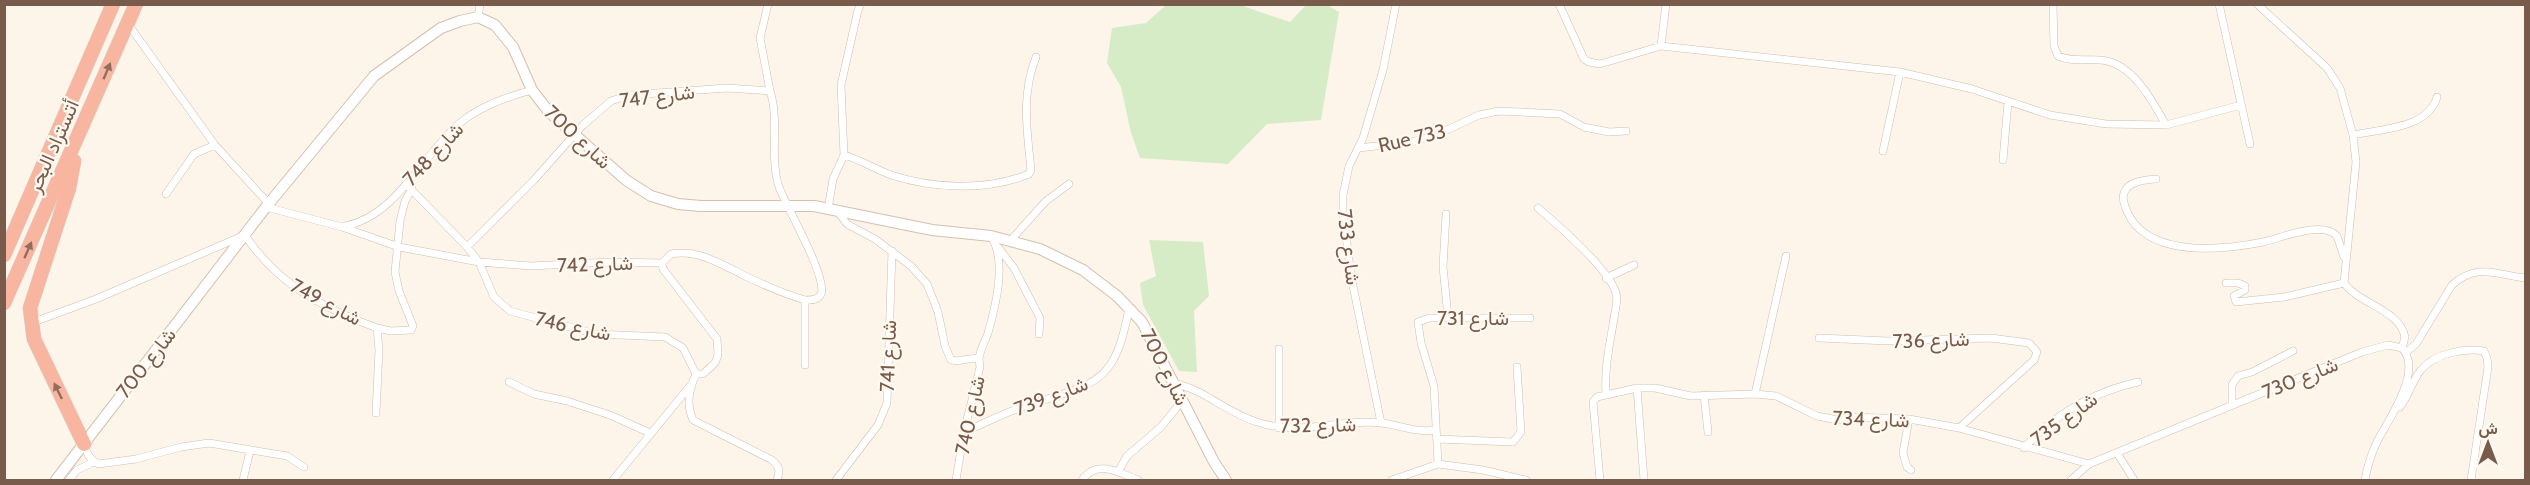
<svg xmlns="http://www.w3.org/2000/svg" width="2530" height="485" font-family="Cabin,Vazirmatn,sans-serif">
<rect width="100%" height="100%" fill="#fdf5ea"/>
<path fill="#d6ecc7" d="M1166 5H1240L1290 22 1306 5H1327L1339 12 1321 120 1267 124 1228 164 1140 158 1131 133 1121 87 1107 63 1112 28 1146 23Z
M1149 240 1203 242 1209 296 1194 311 1197 372 1179 371 1143 305 1140 283 1156 276Z"/>
<g fill="none" stroke-linecap="round" stroke-linejoin="round">
<defs>
<path id="minor" d="M768 4 760 38 770 91
M1559 4 1584 59 1589 62 1600 64 1661 46 1900 72 1972 89 2050 115 2106 124 2166 125 2241 105
M2053 4 2054 46 2058 56C2071 62 2086 59 2100 60 2132 62 2152 100 2166 125
M2219 4 2250 144
M2257 4 2327 68 2340 88 2353 135 2356 162 2344 283C2360 305 2399 309 2405 337L2402 348
M478 17 480 4
M128 24 215 145 269 204
M1661 46 1666 4
M2353 135C2380 129 2428 129 2437 97
M1359 148 1411 142 1434 136 1479 115 1499 111 1560 114 1584 127 1609 132 1626 131
M1883 151 1900 72
M844 155C861 160 875 169 891 175 934 189 987 191 1029 174L1031 170C1027 130 1021 95 1036 57
M2003 160 2008 102
M2156 179C2145 180 2128 181 2124 193 2121 201 2127 212 2131 219 2156 257 2223 250 2263 242 2281 238 2322 220 2337 236L2344 257
M166 194 194 154 215 145
M266 207 342 227 399 247 479 262 531 266 610 262 662 263 671 254C698 249 721 264 745 276 764 285 785 294 805 300 811 300 819 300 821 294 828 278 786 206 779 187 769 156 780 122 770 91L727 88 629 95 611 101 583 125 534 180 467 247 406 184
M1538 208C1558 225 1609 269 1616 293 1618 299 1616 306 1615 312 1611 339 1604 366 1606 394
M828 209 833 179 844 155 841 85 858 10 861 4
M838 212 847 224 875 239 911 266 927 284 938 312 945 346 951 360C961 363 971 356 979 359L980 367 964 432 956 480
M1446 214 1443 267 1448 317
M345 226C397 216 422 155 460 123 480 106 507 97 532 90
M1010 241 1046 201 1069 184
M467 247 479 262 494 297 510 311 596 334 665 337 683 348 696 374C689 390 686 404 693 420L772 460C780 467 780 471 777 480
M998 247 1014 268 1040 318 1039 334
M662 263 663 269 717 339 718 355 715 363 703 374H696
M1606 278 1634 265
M2226 283H2238L2245 286V290L2234 296 2236 302 2284 297 2344 283
M31 323 96 299 245 235C277 284 323 308 377 328L379 350 376 413
M377 328 391 331 411 330 413 326 399 291 395 272 400 221 405 201 412 189
M1819 338 1888 341 1991 338 2029 343 2037 352 2034 360 1959 428
M2406 352 2416 344 2452 285C2478 262 2496 275 2526 278
M979 359C980 349 985 342 988 333 996 305 1007 261 991 236
M805 365V300
M509 382 534 394 567 401 610 415 650 433
M1173 383C1204 389 1227 413 1257 422 1302 437 1339 418 1381 423 1401 425 1415 433 1436 430
M1637 388 1644 480
M1755 394 1786 256
M1704 395 1708 432
M2232 405V385L2238 376 2252 372 2293 351
M2400 407C2409 395 2413 379 2421 370 2435 353 2464 348 2484 351L2487 358 2488 367 2471 480
M1909 419 1903 453 1907 467 1911 470
M1381 423 1351 276 1343 212V195L1349 166 1363 138 1383 70 1396 4
M1279 428V349
M964 432C985 423 1006 412 1028 405 1096 383 1115 385 1129 308
M1437 439 1513 442 1521 432 1517 367
M84 444C87 453 89 460 99 464L136 459 181 447 209 443 287 456 304 467
M2024 448C2056 413 2093 392 2138 382
M2117 453 2134 480
M1438 464 1434 386 1421 343 1418 322 1429 318H1530
M1118 472 1127 456 1161 427 1182 401
M69 480 77 470 94 462
M243 480 250 451
M613 480 690 386
M836 480 878 425 887 403 892 251
M1082 480C1096 459 1119 472 1138 480
M1392 480 1438 464 1483 470 1526 480
M1600 480 1593 402 1597 397 1637 388H1655L1691 396 1755 394 1776 396 1817 416 1838 420 1850 417 1909 419 1959 428 2089 464
M2071 480 2089 464 2362 352 2388 345 2402 348C2424 372 2387 421 2376 444 2371 455 2367 468 2365 480"/>
<path id="secondary" d="M56 480 266 207 374 76 441 28 460 21 478 17 495 25 513 47 532 90 549 112 626 180 651 196 678 204 701 206H814L932 230 991 236 1040 249 1083 270 1117 296 1142 322 1214 462 1226 480"/>
<path id="motorway" d="M74 161 69 188 30 308 34 339 84 444
M4 255 113 4
M4 303 136 4"/>
</defs>
<use href="#minor" stroke="#d0bdae" stroke-width="8"/>
<use href="#secondary" stroke="#d6bfae" stroke-width="12"/>
<use href="#motorway" stroke="#d9d1cd" stroke-width="15"/>
<use href="#minor" stroke="#fff" stroke-width="7"/>
<use href="#secondary" stroke="#fff" stroke-width="10"/>
<use href="#motorway" stroke="#f8b6a0" stroke-width="14"/>
</g>
<defs><path id="oneway-solid" d="M-6-.8H1V-3.2L6.5 0L1 3.2V.8H-6Z" transform="scale(1.5)"/></defs>
<g fill="#926d5d">
<use href="#oneway-solid" transform="translate(107 71) rotate(-67)"/>
<use href="#oneway-solid" transform="translate(28 250) rotate(-66)"/>
<use href="#oneway-solid" transform="translate(58 391) rotate(-116)"/>
</g>
<g text-anchor="middle" stroke-width="4.5" stroke-linejoin="round" paint-order="stroke">
<g font-size="20" fill="#795b4c" stroke="#fff9f0">
<text transform="translate(657 96) rotate(-7)" y="7">شارع 747</text>
<text transform="translate(578 137) rotate(43)" y="7">شارع 700</text>
<text transform="translate(1412 138) rotate(-13)" y="7">Rue 733</text>
<text transform="translate(53 146) rotate(-66)" y="7">أتستراد البحر</text>
<text transform="translate(433 154) rotate(-47)" y="7">شارع 748</text>
<text transform="translate(1349 247) rotate(83)" y="7">شارع 733</text>
<text transform="translate(595 264) rotate(-2)" y="7">شارع 742</text>
<text transform="translate(326 302) rotate(28)" y="7">شارع 749</text>
<text x="1473" y="325">شارع 731</text>
<text transform="translate(573 326) rotate(12)" y="7">شارع 746</text>
<text transform="translate(1931 340) rotate(-2)" y="7">شارع 736</text>
<text transform="translate(888 356) rotate(-88)" y="7">شارع 741</text>
<text transform="translate(146 363) rotate(-52)" y="7">شارع 700</text>
<text transform="translate(1165 367) rotate(63)" y="7">شارع 700</text>
<text transform="translate(2300 378) rotate(-22)" y="7">شارع 730</text>
<text transform="translate(1051 396) rotate(-21)" y="7">شارع 739</text>
<text transform="translate(970 415) rotate(-78)" y="7">شارع 740</text>
<text transform="translate(1871 419) rotate(2)" y="7">شارع 734</text>
<text transform="translate(2064 419) rotate(-36)" y="7">شارع 735</text>
<text transform="translate(1318 425) rotate(-1)" y="7">شارع 732</text>
</g>
</g>
<rect width="2530" height="485" fill="none" stroke="#795b4c" stroke-width="12"/>
<g transform="translate(2488 443)" stroke="#fff9f0" stroke-width="4.5" paint-order="stroke">
<path d="M0-4.5L10 22L0 15L-10 22Z" fill="#795b4c"/>
<text y="-9" font-size="16" font-weight="bold" text-anchor="middle" fill="#795b4c">ش</text>
</g>
</svg>
